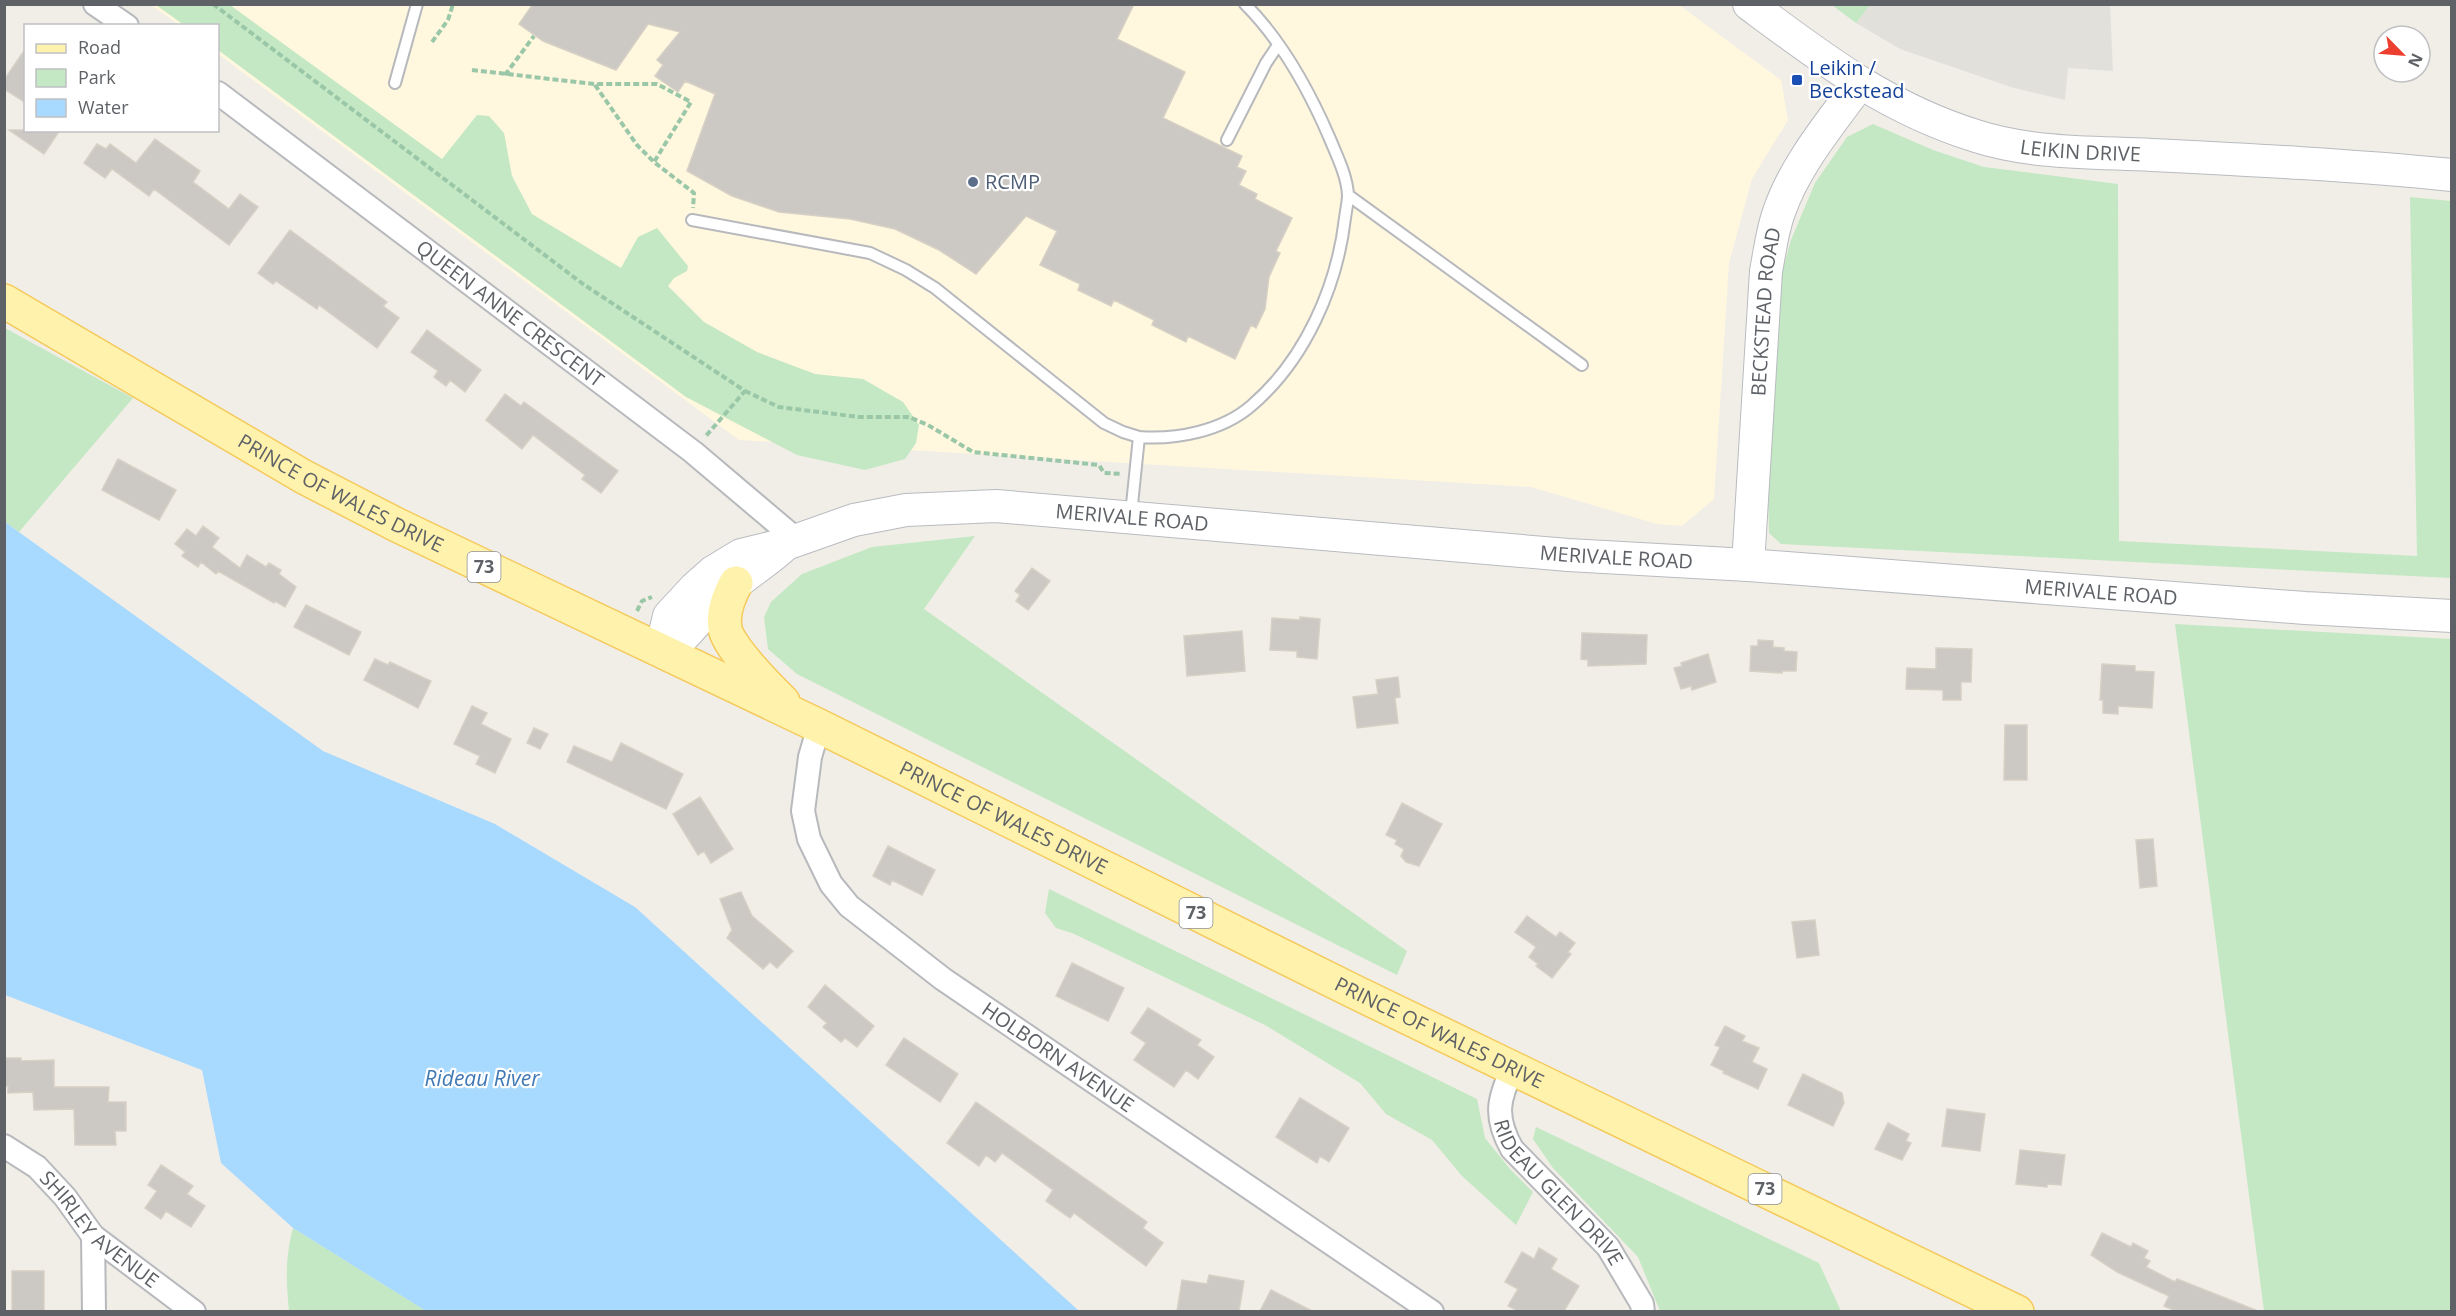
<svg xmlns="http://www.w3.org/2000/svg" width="2456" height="1316" font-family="'Open Sans',sans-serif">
<rect width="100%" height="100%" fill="#f1eee7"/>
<path fill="#fff7de" d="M151 5H1679L1781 80 1788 120 1752 179 1729 263 1714 499 1682 526 1657 524 1531 487 739 440 218 54V26L179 25Z"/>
<path fill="#e2e0db" d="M1870 5H2110L2113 71 2068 68 2065 100 2014 88 1900 49 1856 23Z"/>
<path fill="#c3e8c3" d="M156 5H230L442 159 477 115 489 116 504 133 512 176 532 214 621 268 638 237 657 228 688 266 687 271 674 278 668 286 704 322 757 352 815 374 863 379 903 402 919 425 916 443 905 459 865 470 797 455 686 397 218 50V26L184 25Z
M1832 5H1870L1856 23Z
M1873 124 1933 150 1984 167 2118 184 2119 541 2417 556 2410 197 2451 201V578L1781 544 1769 533 1768 497 1781 276 1791 240 1815 183 1847 137Z
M5 328 133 398 19 532 5 522Z
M975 536 924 609 1407 951 1397 975 797 674 768 649 764 617 771 602 802 574 872 547Z
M2175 624 2451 639V1311H2264Z
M1049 889 1477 1099 1485 1138 1510 1169 1533 1192 1516 1225 1462 1176 1432 1140 1386 1114 1360 1083 1265 1025 1072 933 1056 928 1045 913Z
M1536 1127 1819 1263 1841 1311H1660L1638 1257 1553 1168 1533 1139Z
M293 1228 426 1311H289C286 1280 285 1259 293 1228Z"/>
<path fill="#a8d9ff" d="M5 522 323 751 495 824 635 907 1079 1311H426L293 1228 221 1163 202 1070 5 995Z"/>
<path fill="#ccc9c4" stroke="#d6d0c5" stroke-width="1.5" d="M533 4H1134L1117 39 1185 72 1163 118 1242 156 1237 167 1246 171 1239 185 1257 194 1255 199 1292 218 1276 251 1280 253 1269 277 1265 309 1256 328 1251 325 1235 359 1188 336 1186 342 1152 325 1154 320 1114 300 1111 306 1078 290 1080 284 1040 265 1057 231 1026 216 976 274 939 250 895 229 850 219 779 212 732 196 687 171 715 94 685 81 678 92 655 76 663 65 657 60 680 32 648 24 616 70 543 41 519 24Z
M26 48V103L4 89V80Z
M9 130H60L44 154Z
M155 139 200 171 193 182 229 209 240 194 258 207 229 245 154 189 149 196 112 169 105 178 84 163 97 144 106 149 110 144 136 163Z
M290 230 387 302 383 306 399 318 377 348 319 305 317 309 276 281 273 284 258 273Z
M427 330 481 370 465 392 450 380 446 386 434 377 438 371 411 352Z
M505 394 521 406 524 402 618 471 601 493 582 479 585 475 533 435 522 449 486 420Z
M118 459 176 490 159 520 102 490Z
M203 526 219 538 212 547 240 568 247 555 266 567 269 563 281 570 279 574 296 587 285 607 275 601 274 603 218 571 216 574 201 562 198 567 182 556 185 552 175 544 187 529 196 536Z
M1032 568 1050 581 1028 610 1016 601 1020 595 1015 591Z
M306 605 361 632 349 655 294 627Z
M1300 617 1320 619 1317 659 1297 657V651L1270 650 1272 618 1300 620Z
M1242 631 1245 671 1187 676 1184 636Z
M1582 633 1647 635 1646 664 1588 666V660L1581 659Z
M1758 640 1773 641V647L1784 648V651L1797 652 1796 671H1782V673L1750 671 1751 646H1758Z
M1936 648 1972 649 1971 682H1961V700H1943V690L1906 689 1907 668 1936 669Z
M1708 654 1716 682 1692 690 1691 686 1681 689 1674 668 1682 666 1681 663Z
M375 659 388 665 390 662 431 681 418 708 364 680Z
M2102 664 2135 666V671L2154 672 2152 708 2118 706V714L2103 713V700H2100Z
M1398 677 1400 697 1395 698 1398 723 1357 728 1353 697 1378 694 1376 680Z
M472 706 487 713 481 724 511 739 495 773 476 764 480 756 454 744Z
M2005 725H2027V780H2004Z
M534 728 548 734 540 749 527 743Z
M621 743 683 774 666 809 567 762 574 746 612 762Z
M700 797 733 849 711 863 704 851 698 855 673 814Z
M1402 803 1442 824 1419 866 1406 862 1401 856 1404 849 1395 844 1397 840 1386 835Z
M2153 839 2157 886 2140 888 2136 840Z
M888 846 935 870 922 895 892 880 890 885 873 876Z
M741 892 752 916 793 951 777 968 770 962 763 969 727 938 732 930 720 899Z
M1527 916 1556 937 1560 932 1575 943 1568 952 1571 954 1552 978 1536 966 1538 964 1529 957 1536 947 1515 932Z
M1815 920 1819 955 1797 958 1792 922Z
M1072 963 1124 988 1108 1021 1056 996Z
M825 985 874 1026 857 1047 845 1038 841 1042 823 1027 827 1023 808 1007Z
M1148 1008 1201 1040 1197 1045 1214 1057 1198 1079 1186 1070 1174 1087 1134 1060 1146 1043 1131 1033Z
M1725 1026 1745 1036 1742 1041 1759 1048 1752 1062 1767 1069 1758 1089 1723 1073 1724 1071 1711 1065 1720 1047 1715 1045Z
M904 1038 958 1074 940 1102 886 1065Z
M4 1058H21V1061L54 1060V1087H109L108 1102H126V1131H115L116 1145H75L74 1109 34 1110 33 1092 8 1093V1086H4Z
M1803 1074 1842 1093 1844 1103 1833 1126 1788 1105Z
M1300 1098 1349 1128 1329 1162 1320 1156 1317 1163 1276 1137Z
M976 1102 1147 1222 1143 1228 1163 1243 1146 1266 1074 1213 1070 1218 1046 1201 1053 1190 1002 1153 995 1162 986 1155 979 1166 947 1143Z
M1947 1109 1985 1114 1980 1151 1942 1146Z
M1888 1123 1909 1134 1906 1141 1911 1143 1902 1160 1875 1149Z
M2020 1150 2065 1155 2061 1185 2047 1184V1187L2016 1184Z
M161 1165 193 1186 187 1194 205 1206 191 1227 166 1211 161 1219 145 1208 157 1191 148 1185Z
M2102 1233 2131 1247 2133 1243 2148 1251 2144 1258 2150 1261 2146 1267 2175 1282 2177 1279 2258 1311H2176L2164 1306 2169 1296 2117 1272 2091 1255Z
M1539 1248 1557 1259 1551 1269 1579 1286 1564 1311H1518L1508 1306 1518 1289 1505 1282 1522 1252 1534 1259Z
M12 1271H44V1311H12Z
M1209 1275 1244 1281 1239 1311H1177L1182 1280 1207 1284Z
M1271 1290 1312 1311H1260Z"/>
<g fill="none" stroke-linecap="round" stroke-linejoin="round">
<defs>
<path id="lane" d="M395 83 417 4
M1227 140 1266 63 1278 45
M1348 195 1582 365
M692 220 870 253 906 270 935 288 1104 423 1123 432 1139 437
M1131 514 1139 437C1176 440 1222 431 1251 406 1305 360 1337 287 1345 218 1346 210 1348 202 1348 195 1347 176 1337 156 1330 139 1309 90 1283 42 1245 4"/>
<g id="street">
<path d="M95 4 127 26"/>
<path id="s1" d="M218 93 693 452 797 540"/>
<path id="s2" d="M819 726 810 757 803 811 809 839 831 884 849 906 943 979 1432 1312"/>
<path id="s3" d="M1513 1068C1498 1099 1494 1117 1512 1149L1608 1247 1642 1304 1643 1312"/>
<path id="s4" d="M4 1146 37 1167 65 1197 93 1236 194 1312"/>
<path d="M93 1236 94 1312"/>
</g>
<g id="secondary">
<path id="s5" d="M1749 4C1823 59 1886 108 1976 136 2031 154 2094 152 2152 155 2252 160 2352 165 2452 175"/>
<path id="s6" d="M786 544C766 563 744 575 724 593 702 612 688 636 665 653L664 637 669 616 695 588 713 572 741 555 786 544 854 520 906 510 996 506 1568 555 1748 565 2305 608 2452 616"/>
<path id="s7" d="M1748 565 1766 271C1770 251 1772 231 1779 212 1795 165 1830 124 1859 84"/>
</g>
<g id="primary">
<path id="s8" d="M4 301 304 477 397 525 819 726 1355 992 2017 1312"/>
<path d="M736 583C729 596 722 612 725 628 727 646 769 688 783 702"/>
</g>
</defs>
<use href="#lane" stroke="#b7b9bd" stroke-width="14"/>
<use href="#street" stroke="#b7b9bd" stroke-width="26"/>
<use href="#secondary" stroke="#b8bbc0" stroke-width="34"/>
<use href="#primary" stroke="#f5ca5c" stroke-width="36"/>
<path stroke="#9ac7a7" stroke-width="4" stroke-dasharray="6 3" stroke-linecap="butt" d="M213 4 583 284 745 391 705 437
M432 42 448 20 453 4
M472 70 594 84H657L691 102 654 162
M505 75 534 36
M595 85 637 145 654 162 694 193 693 208
M745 391 779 407 859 417H909L928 425 973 452 1099 465 1104 473 1122 474
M637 611 642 601 652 597"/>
<use href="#lane" stroke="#fff" stroke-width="10"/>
<use href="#street" stroke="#fff" stroke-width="22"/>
<use href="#secondary" stroke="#fff" stroke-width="32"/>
<use href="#primary" stroke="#fff2ad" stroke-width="33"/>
</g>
<rect fill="#1a4fb4" stroke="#fff" stroke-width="2" x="1791" y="74" width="12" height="12" rx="3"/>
<circle fill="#5c6f8a" stroke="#fff" stroke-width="2" cx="973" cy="182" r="6"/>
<g text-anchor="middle" stroke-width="4.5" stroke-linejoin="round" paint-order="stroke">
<g fill="#fff" stroke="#8e9195" stroke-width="1.5">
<rect x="467.5" y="552" width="33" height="30" rx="4.5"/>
<rect x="1179.5" y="898" width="33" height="30" rx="4.5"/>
<rect x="1748.5" y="1174" width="33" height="30" rx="4.5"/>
</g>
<g font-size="18" font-weight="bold" fill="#5e6267">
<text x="484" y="573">73</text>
<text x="1196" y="919">73</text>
<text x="1765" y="1195">73</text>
</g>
<g font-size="20" fill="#164399" stroke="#fff" text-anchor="start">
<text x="1809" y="75">Leikin /<tspan x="1809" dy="23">Beckstead</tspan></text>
</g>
<g font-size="20" fill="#5e6267" stroke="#fff">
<text dy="7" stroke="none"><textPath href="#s5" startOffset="370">LEIKIN DRIVE</textPath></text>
<text dy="7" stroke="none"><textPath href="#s7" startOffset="254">BECKSTEAD ROAD</textPath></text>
<text dy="7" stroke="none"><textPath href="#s1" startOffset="366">QUEEN ANNE CRESCENT</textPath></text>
<text dy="7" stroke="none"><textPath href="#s8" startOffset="388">PRINCE OF WALES DRIVE</textPath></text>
<text dy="7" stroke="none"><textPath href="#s6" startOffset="694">MERIVALE ROAD</textPath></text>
<text dy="7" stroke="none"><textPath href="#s6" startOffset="1180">MERIVALE ROAD</textPath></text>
<text dy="7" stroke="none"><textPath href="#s6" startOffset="1666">MERIVALE ROAD</textPath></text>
<text dy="7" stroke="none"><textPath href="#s8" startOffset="1126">PRINCE OF WALES DRIVE</textPath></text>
<text dy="7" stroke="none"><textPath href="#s8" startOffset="1612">PRINCE OF WALES DRIVE</textPath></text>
<text dy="7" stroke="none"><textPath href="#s2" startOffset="452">HOLBORN AVENUE</textPath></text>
<text dy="7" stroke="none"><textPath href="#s3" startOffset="148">RIDEAU GLEN DRIVE</textPath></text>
<text dy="7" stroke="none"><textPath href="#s4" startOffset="128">SHIRLEY AVENUE</textPath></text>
</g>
<g font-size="20" fill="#4e5e75" stroke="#fff" text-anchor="start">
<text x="985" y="189">RCMP</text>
</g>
<g font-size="21" font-style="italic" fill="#4179b5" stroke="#fff">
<text x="482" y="1086">Rideau River</text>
</g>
</g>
<rect width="2456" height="1316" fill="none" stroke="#5e6267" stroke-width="12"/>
<rect x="24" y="24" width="195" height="108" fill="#ffffff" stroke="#bfc0c2" stroke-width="1.5"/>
<rect x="36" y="44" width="30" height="9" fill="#fff2ad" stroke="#bfc0c2" stroke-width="1.5"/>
<text x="78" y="54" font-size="18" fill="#5e6267">Road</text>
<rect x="36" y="69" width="30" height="18" fill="#c3e8c3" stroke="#bfc0c2" stroke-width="1.5"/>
<text x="78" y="84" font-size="18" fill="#5e6267">Park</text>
<rect x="36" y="99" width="30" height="18" fill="#a8d9ff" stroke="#bfc0c2" stroke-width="1.5"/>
<text x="78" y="114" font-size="18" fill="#5e6267">Water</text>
<g transform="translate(2402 54) rotate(115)"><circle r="28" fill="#ffffff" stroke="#bfc0c2" stroke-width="1.5"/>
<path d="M0-4.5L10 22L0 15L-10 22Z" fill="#ed3f30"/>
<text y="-9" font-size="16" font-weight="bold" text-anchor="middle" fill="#5e6267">N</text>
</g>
</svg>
